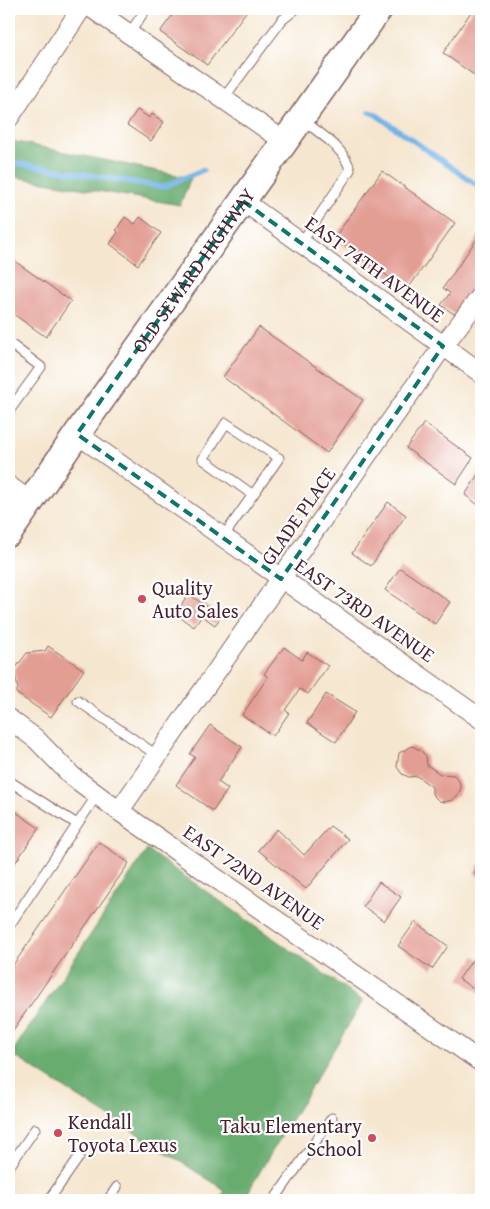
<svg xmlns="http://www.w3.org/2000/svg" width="490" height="1209" font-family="'Gentium Book Plus',serif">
<rect width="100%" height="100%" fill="#fff"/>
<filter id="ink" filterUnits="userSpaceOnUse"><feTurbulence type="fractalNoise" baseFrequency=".02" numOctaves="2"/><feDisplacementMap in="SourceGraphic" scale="10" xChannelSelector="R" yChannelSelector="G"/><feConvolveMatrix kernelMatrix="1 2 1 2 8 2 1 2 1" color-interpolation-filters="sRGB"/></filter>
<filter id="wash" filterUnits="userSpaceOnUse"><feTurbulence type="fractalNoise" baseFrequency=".0096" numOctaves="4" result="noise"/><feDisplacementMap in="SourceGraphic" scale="20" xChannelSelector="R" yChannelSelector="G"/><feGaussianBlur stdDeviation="1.12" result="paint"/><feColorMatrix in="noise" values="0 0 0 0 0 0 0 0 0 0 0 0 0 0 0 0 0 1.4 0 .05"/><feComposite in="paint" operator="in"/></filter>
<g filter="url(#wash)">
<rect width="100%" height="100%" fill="#f5e6cf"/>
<path fill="#68ac70" stroke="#59664e" d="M12 141 191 178 180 205 9 176V152Z
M147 850 363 1001 252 1185 245 1200H219L225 1190 11 1054Z"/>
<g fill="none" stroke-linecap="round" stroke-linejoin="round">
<path stroke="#72b3e6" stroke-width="5.5" d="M370 112 375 114 481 188
M9 162 163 187 203 170"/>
</g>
<g id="blocks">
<path fill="#e39e94" d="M177 9H248L207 65 160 32Z
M473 9H481V80L443 53Z
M137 110 150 118 152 114 164 122 151 141 127 125Z
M382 171 455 223 407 290 334 238Z
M125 217 135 224 140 217 161 233 138 265 110 244 118 232 116 230Z
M481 233V288L460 318 441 305 450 293 443 288Z
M9 257 71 301 46 337 9 311Z
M259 327 363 400 327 453 223 377Z
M424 423 473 458 456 484 406 448Z
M481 470V507L465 495Z
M388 502 406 515 371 566 352 553Z
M400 568 450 602 435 624 385 590Z
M189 594 221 617 215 625 202 616 194 627 175 614Z
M48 646 84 670 51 717 16 693 18 689 14 670 27 653 45 651Z
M284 647 302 660 307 652 328 666 308 694 300 689 285 710 289 713 273 736 242 715 268 677 264 674Z
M326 694 355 712 336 742 307 723Z
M210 725 242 747 218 782 228 789 213 811 176 785 195 757 190 754Z
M412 746 420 750 426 756 427 765 440 774 454 775 459 781 461 788 458 795 452 800 445 802 439 801 432 794V787L417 776 409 777 402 774 397 767 399 753Z
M9 807 39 828 9 872Z
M330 826 348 839 306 889 258 850 277 829 304 855Z
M99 842 129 863 9 1036V971Z
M481 862V879L474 873Z
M379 882 401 897 384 921 363 906Z
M415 922 448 946 432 969 398 946Z
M475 956 481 960V994L459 979Z"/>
</g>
</g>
<g filter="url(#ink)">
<use href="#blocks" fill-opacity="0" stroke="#866564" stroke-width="1"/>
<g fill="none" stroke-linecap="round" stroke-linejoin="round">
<defs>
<path id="service" d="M129 34 146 9
M223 99 282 20 296 9
M301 243 350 170C345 148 320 134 303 120
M9 343 41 367 9 411
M223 537 279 458 226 423 203 459 253 495
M78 701 158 756
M9 781 77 824
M9 926 97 795
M9 1167 35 1129
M49 1200 79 1157
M108 1200 117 1187
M274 1200 332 1118"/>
<path id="minor" d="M93 9 284 141
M9 118 81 9
M243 201 481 373
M77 434 481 719
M9 486 31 502
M9 719 36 739 72 776 119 811 481 1062
M119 811 443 346 481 296"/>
<g id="secondary">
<path id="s1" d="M9 533 77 434 379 9"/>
</g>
</defs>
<use href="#service" stroke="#866564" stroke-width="11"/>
<use href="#minor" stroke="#866564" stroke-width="21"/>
<use href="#secondary" stroke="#866564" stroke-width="29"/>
<use href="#service" stroke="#fff" stroke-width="9"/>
<use href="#minor" stroke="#fff" stroke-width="19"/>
<use href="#secondary" stroke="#fff" stroke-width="26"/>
</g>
</g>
<path fill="none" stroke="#0f766e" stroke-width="4" stroke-dasharray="10 6" stroke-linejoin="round" d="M243 201 443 346 281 579 77 434Z"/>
<g fill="#d1495b" stroke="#fff" stroke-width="2">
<circle cx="142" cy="599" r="5"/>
<circle cx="58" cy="1133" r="5"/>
<circle cx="372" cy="1138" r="5"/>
</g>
<g text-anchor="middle" stroke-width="4.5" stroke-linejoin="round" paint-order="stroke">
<g font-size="20" fill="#4a1f2b" stroke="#fff">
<text transform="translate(375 269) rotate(36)" y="7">EAST 74TH AVENUE</text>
<text dy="7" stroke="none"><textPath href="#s1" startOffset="321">OLD SEWARD HIGHWAY</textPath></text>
<text transform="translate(298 516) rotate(-55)" y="7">GLADE PLACE</text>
<text transform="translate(365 610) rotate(35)" y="7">EAST 73RD AVENUE</text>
<text transform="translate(254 877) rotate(35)" y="7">EAST 72ND AVENUE</text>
</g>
<g font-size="20" fill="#4a1f2b" stroke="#fff" text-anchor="start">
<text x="152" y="595">Quality<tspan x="152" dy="23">Auto Sales</tspan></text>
<text x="68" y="1129">Kendall<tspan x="68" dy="23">Toyota Lexus</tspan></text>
<text x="362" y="1133" text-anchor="end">Taku Elementary<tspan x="362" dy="23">School</tspan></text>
</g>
</g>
<rect width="490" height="1209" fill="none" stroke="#fff" stroke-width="30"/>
</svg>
